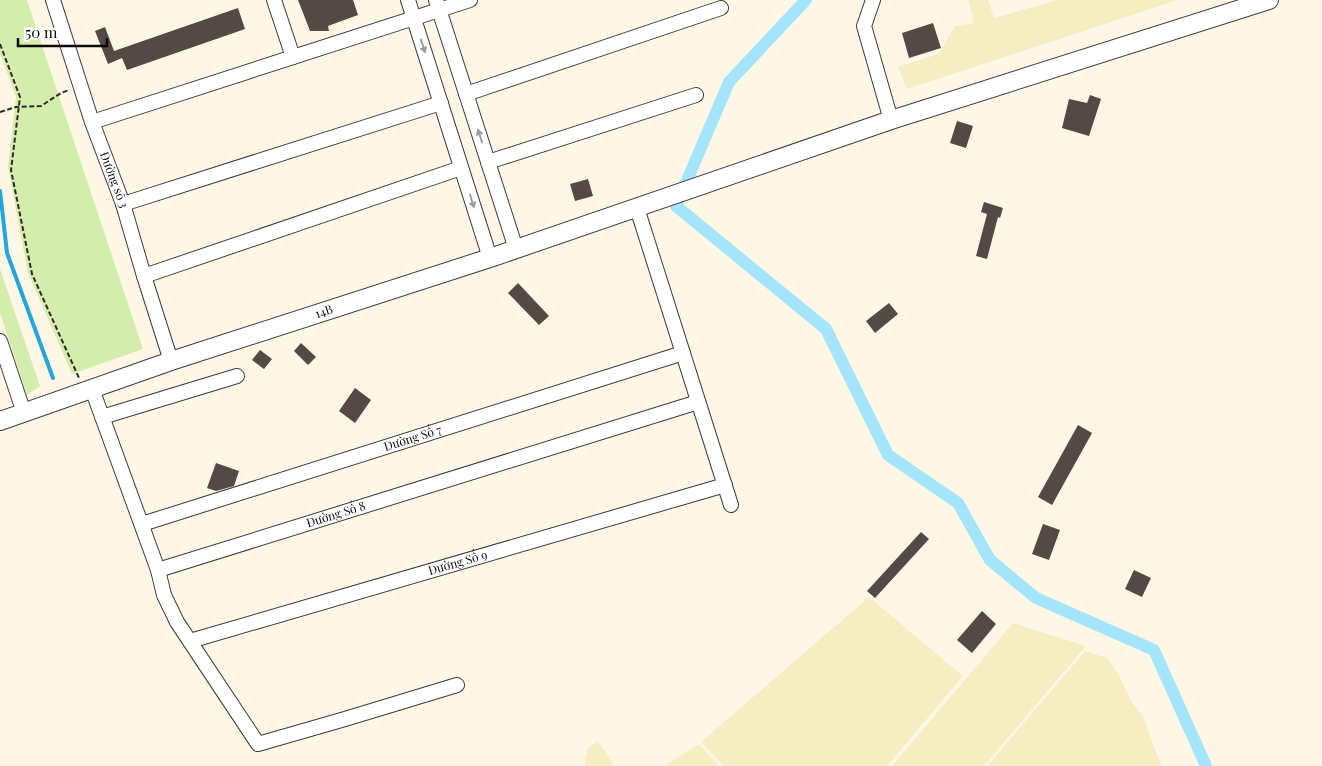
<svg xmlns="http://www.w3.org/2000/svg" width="1322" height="766" font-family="'Playfair Display',serif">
<rect width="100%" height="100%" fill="#fff7e6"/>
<path fill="#f7edc3" d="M968 0H988L994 18 1057 0H1178L907 89 898 67 938 54 955 26 974 23Z
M869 597 963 676 887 766H724L701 742Z
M1013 623 1086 646 984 766H892Z
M1085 651 1107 658 1119 675 1131 701 1143 716 1161 766H987Z
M598 741 615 766H584L588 748Z
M699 744 719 766H664Z"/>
<path fill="#d5edac" d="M0 0H27L143 349 72 374 28 273 8 167 16 97 0 53Z
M0 269 40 386 27 395 0 313Z"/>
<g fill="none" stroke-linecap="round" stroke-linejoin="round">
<path stroke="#25a6da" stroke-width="4" d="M0 191 7 253 53 378"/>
<path stroke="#a5e5fc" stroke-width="12" d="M806 0 729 82 676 206 826 329 888 455 958 503 990 560 1036 598 1154 650 1206 766"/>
</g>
<path fill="#534945" d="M298 0H353L358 15 328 26 329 31H310Z
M238 8 245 29 127 70 122 58 108 64 95 31 105 27 114 51Z
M933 23 941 48 909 58 902 33Z
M1090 95 1101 99 1089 136 1062 128 1069 99 1087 103Z
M957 121 973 126 966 148 950 143Z
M588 179 593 196 575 201 570 184Z
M984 202 1003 208 1000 218 998 217 987 259 976 256 987 214 981 212Z
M518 283 549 316 539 325 508 293Z
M889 303 898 314 875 333 866 321Z
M301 343 316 357 308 365 294 351Z
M260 350 272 359 264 369 252 360Z
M355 388 371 400 355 423 339 411Z
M1078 425 1092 433 1052 505 1038 497Z
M216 463 239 471 234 486 216 491 207 488Z
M1043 524 1060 530 1049 560 1032 554Z
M921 532 929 539 875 598 867 591Z
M1134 570 1151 578 1142 597 1125 589Z
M982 611 996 624 972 653 957 640Z"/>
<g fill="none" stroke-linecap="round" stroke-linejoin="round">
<defs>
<g id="minor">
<path id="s1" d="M53 0 92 122 123 204 144 276 171 361"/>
<path d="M274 0 293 57"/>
<path d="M408 0 490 258"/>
<path d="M436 0 516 249"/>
<path d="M873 0 864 26 891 120"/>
<path d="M466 94 721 8"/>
<path d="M92 122 470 0"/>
<path d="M488 162 696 95"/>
<path d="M123 204 441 103"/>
<path d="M637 208 731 505"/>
<path d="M144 276 461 168"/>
<path d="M0 341 24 413"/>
<path id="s2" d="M92 389 158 570 698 402"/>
<path d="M102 417 237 376"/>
<path id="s3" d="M142 524 683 353"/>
<path d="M158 570 164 595 177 622 258 744 345 719 457 685"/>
<path id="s4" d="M190 641 725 485"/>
</g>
<g id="tertiary">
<path id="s5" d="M0 421 171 361 490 258 891 120 1269 0"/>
</g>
</defs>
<use href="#minor" stroke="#3c3c3c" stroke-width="16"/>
<use href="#tertiary" stroke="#3c3c3c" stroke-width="20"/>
<path stroke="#2b2b2b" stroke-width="2" stroke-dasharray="5 2.5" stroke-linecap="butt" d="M0 44 20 97 11 170 32 274 79 378
M0 112 16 107 41 106 61 93 69 90"/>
<use href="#minor" stroke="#fff" stroke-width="14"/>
<use href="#tertiary" stroke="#fff" stroke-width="18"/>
</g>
<defs><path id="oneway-solid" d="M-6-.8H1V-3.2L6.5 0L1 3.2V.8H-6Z" transform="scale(1.25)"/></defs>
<g fill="#9d9d9d">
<use href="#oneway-solid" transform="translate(423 46) rotate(72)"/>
<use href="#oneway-solid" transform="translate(480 136) rotate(-108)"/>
<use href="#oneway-solid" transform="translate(472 201) rotate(73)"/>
</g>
<g text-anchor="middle" stroke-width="5" stroke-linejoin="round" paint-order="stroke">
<g font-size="12" fill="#090909" stroke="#fff">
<text dy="4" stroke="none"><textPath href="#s1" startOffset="190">Đường số 3</textPath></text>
<text dy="4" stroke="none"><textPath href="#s5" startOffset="342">14B</textPath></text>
<text dy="4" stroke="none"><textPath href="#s3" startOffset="284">Đường Số 7</textPath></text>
<text dy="4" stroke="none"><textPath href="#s2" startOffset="379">Đường Số 8</textPath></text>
<text dy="4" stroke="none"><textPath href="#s4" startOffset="279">Đường Số 9</textPath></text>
</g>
</g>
<path d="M18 38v8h89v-8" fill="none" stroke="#090909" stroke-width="2.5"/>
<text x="25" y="38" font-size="15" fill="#090909" stroke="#ffffff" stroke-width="4" paint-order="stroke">50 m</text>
</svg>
